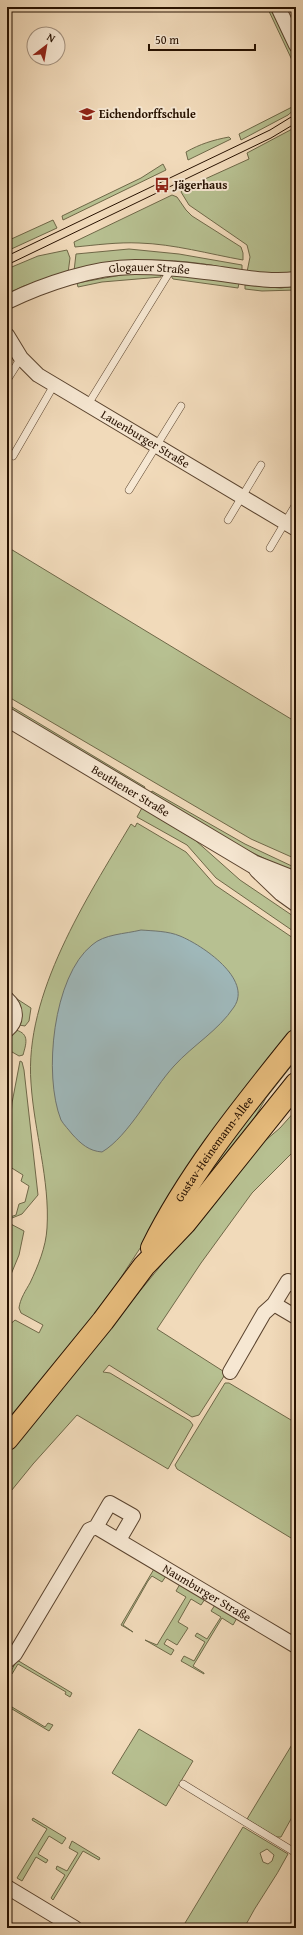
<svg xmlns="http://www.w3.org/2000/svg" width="303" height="1935" font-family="'Gentium Book Plus',serif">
<rect width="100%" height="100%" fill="#f1daba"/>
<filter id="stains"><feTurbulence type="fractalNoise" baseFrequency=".005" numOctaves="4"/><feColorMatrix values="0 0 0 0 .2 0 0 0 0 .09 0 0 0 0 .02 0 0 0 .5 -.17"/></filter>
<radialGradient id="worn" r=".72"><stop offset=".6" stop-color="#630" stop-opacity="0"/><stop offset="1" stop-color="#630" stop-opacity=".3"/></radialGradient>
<path fill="#b7c091" stroke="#6f6848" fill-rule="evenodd" d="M267 7H270L294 57 292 60Z
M296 105V108L288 115 241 140 239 134Z
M296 127V272L266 274 247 272 250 257 247 245 189 205 181 192 183 189 249 159 247 153Z
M229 137 231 139 188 160 186 152C200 144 213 140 229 137Z
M163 164 166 170 63 220 62 216 141 178Z
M172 195 177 197 186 210 192 216 241 247 243 253V260C209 254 174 244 139 243 118 242 96 245 75 247L74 242Z
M53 220 57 228 7 251V241Z
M129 249 179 254 242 265V271C205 263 169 258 132 261 113 263 93 267 74 271L76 254Z
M67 250 70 258 68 273 24 286 9 293 7 290V269L38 256Z
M161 273V277L102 282 78 287 77 283 127 274Z
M173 274 239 283 238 288 173 279 171 276Z
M245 285 281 288 296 286V290L262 291 245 289Z
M9 548 296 722V859L251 839 7 696V551Z
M7 704 145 787 142 793 7 709Z
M152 791 245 844 296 868V874L243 848 148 797Z
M143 806 152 814 195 840 240 880 296 918V933L216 878 187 845 137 817Z
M137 823 186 852 215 885 296 940V1027L152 1230 97 1314 7 1427V1327L15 1320 39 1333 43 1325 21 1313 19 1308C20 1299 26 1290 30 1283 38 1266 46 1247 47 1228 50 1180 34 1131 31 1083 24 994 87 898 131 824L135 827Z
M14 997 31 1008 29 1021 25 1026 19 1025Z
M16 1030C30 1034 26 1044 23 1055L19 1056 7 1049V1037Z
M296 1054V1060L266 1098 243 1138 184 1211 220 1153Z
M20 1061 22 1062 24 1070 38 1195 22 1214 7 1220V1218L16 1215 19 1204 25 1202 29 1186 21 1181 23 1175 7 1165 12 1103Z
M296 1110V1149L252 1193 201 1263 157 1329 226 1373 199 1415 192 1417 109 1365 103 1372 110 1373 190 1421 193 1425 168 1469 77 1415 33 1464 7 1496V1453L259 1146 280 1128Z
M7 1222 24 1231 19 1255 7 1284Z
M225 1383H229L296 1423V1541L177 1469 175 1465Z
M154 1569 166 1576 162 1582 152 1576 148 1581 123 1625 133 1632 121 1625Z
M180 1584 205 1599 201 1605 191 1599 178 1622 188 1628 177 1645 167 1639 164 1644 174 1650 171 1655 145 1640 157 1645 186 1597 176 1591Z
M215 1605 237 1618 233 1625 222 1618 193 1666 204 1673V1674L181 1661 184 1656 194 1661 205 1642 195 1636 197 1633 207 1639 221 1617 211 1611Z
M17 1660 72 1693 70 1697 65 1694 66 1692 18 1664 12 1674 10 1673Z
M7 1704 45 1727 48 1723 53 1725 49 1731 7 1706Z
M139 1729 193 1761 166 1806 112 1773Z
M296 1738V1810L281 1837H276L247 1819Z
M33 1818 66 1838 62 1844 49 1836 38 1854 48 1860 46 1863 36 1857 22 1881 17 1878 47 1829 32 1820Z
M243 1827 288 1854C275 1880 257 1902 244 1928H182ZM267 1849 274 1855 272 1861 268 1864 263 1862 260 1853Z
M72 1841 100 1858 99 1860 83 1851 53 1900 51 1898 65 1875 56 1869 57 1866 67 1871 78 1853 69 1848Z"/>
<path fill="#9fb8ba" stroke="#6f7570" d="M141 930C154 931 168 931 180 936 202 945 253 979 234 1007 218 1031 193 1045 174 1066 152 1090 129 1136 102 1152 89 1151 81 1144 72 1134 69 1130 64 1125 61 1120 43 1075 53 976 92 945 104 934 125 934 141 930Z"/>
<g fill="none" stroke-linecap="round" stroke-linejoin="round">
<defs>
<path id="service" d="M7 380 21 358
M87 406 172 268
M13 456 54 385
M129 490 181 406
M228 520 261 465
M270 548 296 504
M183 1784 296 1853"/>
<g id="minor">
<path d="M278 7 296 45"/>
<path id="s1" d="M7 302C44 284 94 267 135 267 159 267 182 269 205 272 236 275 265 283 296 279"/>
<path id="s2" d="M7 335 21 358 38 375 296 529"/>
<path d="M7 999C17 1008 18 1021 7 1030"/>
<path d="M274 1304 296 1317"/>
<path d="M230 1372 264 1313 274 1304 288 1281 296 1286"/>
<path id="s3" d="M96 1527 296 1646"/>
<path d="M7 1661 15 1654 89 1530 96 1527 110 1503 133 1516 119 1540"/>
<path d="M7 1887 75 1928"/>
</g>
<g id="tertiary">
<path id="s4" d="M7 717 253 864 296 881"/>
<path d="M258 869 282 892 296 902"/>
</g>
<g id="primary">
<path id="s5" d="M152 1248C189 1173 244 1106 296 1041"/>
<path d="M7 1439 103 1321 144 1266 185 1223 296 1084"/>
</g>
</defs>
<use href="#service" stroke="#5a432e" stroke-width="8"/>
<use href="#minor" stroke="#5a432e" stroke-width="16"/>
<use href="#tertiary" stroke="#5a432e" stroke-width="20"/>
<use href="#primary" stroke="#271100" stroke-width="24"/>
<use href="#service" stroke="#f6e7d2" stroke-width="7"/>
<use href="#minor" stroke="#f6e7d2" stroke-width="14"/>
<use href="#tertiary" stroke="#f6e7d2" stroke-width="18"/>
<use href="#primary" stroke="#e8bd7d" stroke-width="22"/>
<path stroke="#271100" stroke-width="1" d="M7 256 270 130 296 114
M7 265 271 138 296 123"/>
</g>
<defs>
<symbol id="school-bare" viewBox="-9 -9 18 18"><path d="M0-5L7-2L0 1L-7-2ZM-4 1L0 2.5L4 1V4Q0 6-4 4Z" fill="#8f2418" stroke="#f6e7d2" stroke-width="2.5" paint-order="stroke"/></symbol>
<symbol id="bus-bare" viewBox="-9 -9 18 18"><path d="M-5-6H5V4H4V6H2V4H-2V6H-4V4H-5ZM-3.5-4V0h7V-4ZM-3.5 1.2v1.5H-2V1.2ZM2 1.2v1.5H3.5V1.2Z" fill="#8f2418" stroke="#f6e7d2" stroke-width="2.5" paint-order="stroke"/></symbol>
</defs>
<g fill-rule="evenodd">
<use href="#school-bare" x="76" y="103" width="22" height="22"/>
<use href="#bus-bare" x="151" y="174" width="22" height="22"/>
</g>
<g text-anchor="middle" stroke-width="4" stroke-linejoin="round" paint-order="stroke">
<g font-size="12" font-weight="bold" fill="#271100" stroke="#f6e7d2" text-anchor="start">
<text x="99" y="118">Eichendorffschule</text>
<text x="174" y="189">Jägerhaus</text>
</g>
<g font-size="12" fill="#271100" stroke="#f6e7d2">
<text dy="4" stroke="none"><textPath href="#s1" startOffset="148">Glogauer Straße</textPath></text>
<text dy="4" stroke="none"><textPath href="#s2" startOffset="176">Lauenburger Straße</textPath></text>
<text dy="4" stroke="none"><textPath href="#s4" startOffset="144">Beuthener Straße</textPath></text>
<text dy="4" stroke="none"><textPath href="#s5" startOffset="117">Gustav-Heinemann-Allee</textPath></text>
<text dy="4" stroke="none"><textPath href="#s3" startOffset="129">Naumburger Straße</textPath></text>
</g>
</g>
<rect width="303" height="1935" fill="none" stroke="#f1daba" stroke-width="24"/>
<rect x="8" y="8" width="287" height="1919" fill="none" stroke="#271100" stroke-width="2"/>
<rect x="12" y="12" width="279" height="1911" fill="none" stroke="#271100"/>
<g transform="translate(46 46) rotate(31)"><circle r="19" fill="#f6e7d2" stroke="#a3917e"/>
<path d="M0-3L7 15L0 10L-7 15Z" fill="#8f2418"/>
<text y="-6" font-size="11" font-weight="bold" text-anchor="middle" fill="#271100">N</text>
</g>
<path d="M149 44v6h106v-6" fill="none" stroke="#271100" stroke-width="2"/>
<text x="155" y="44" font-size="12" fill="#271100" stroke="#f6e7d2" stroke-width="3" paint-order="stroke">50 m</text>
<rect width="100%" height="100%" filter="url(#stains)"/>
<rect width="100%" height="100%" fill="url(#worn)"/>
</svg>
